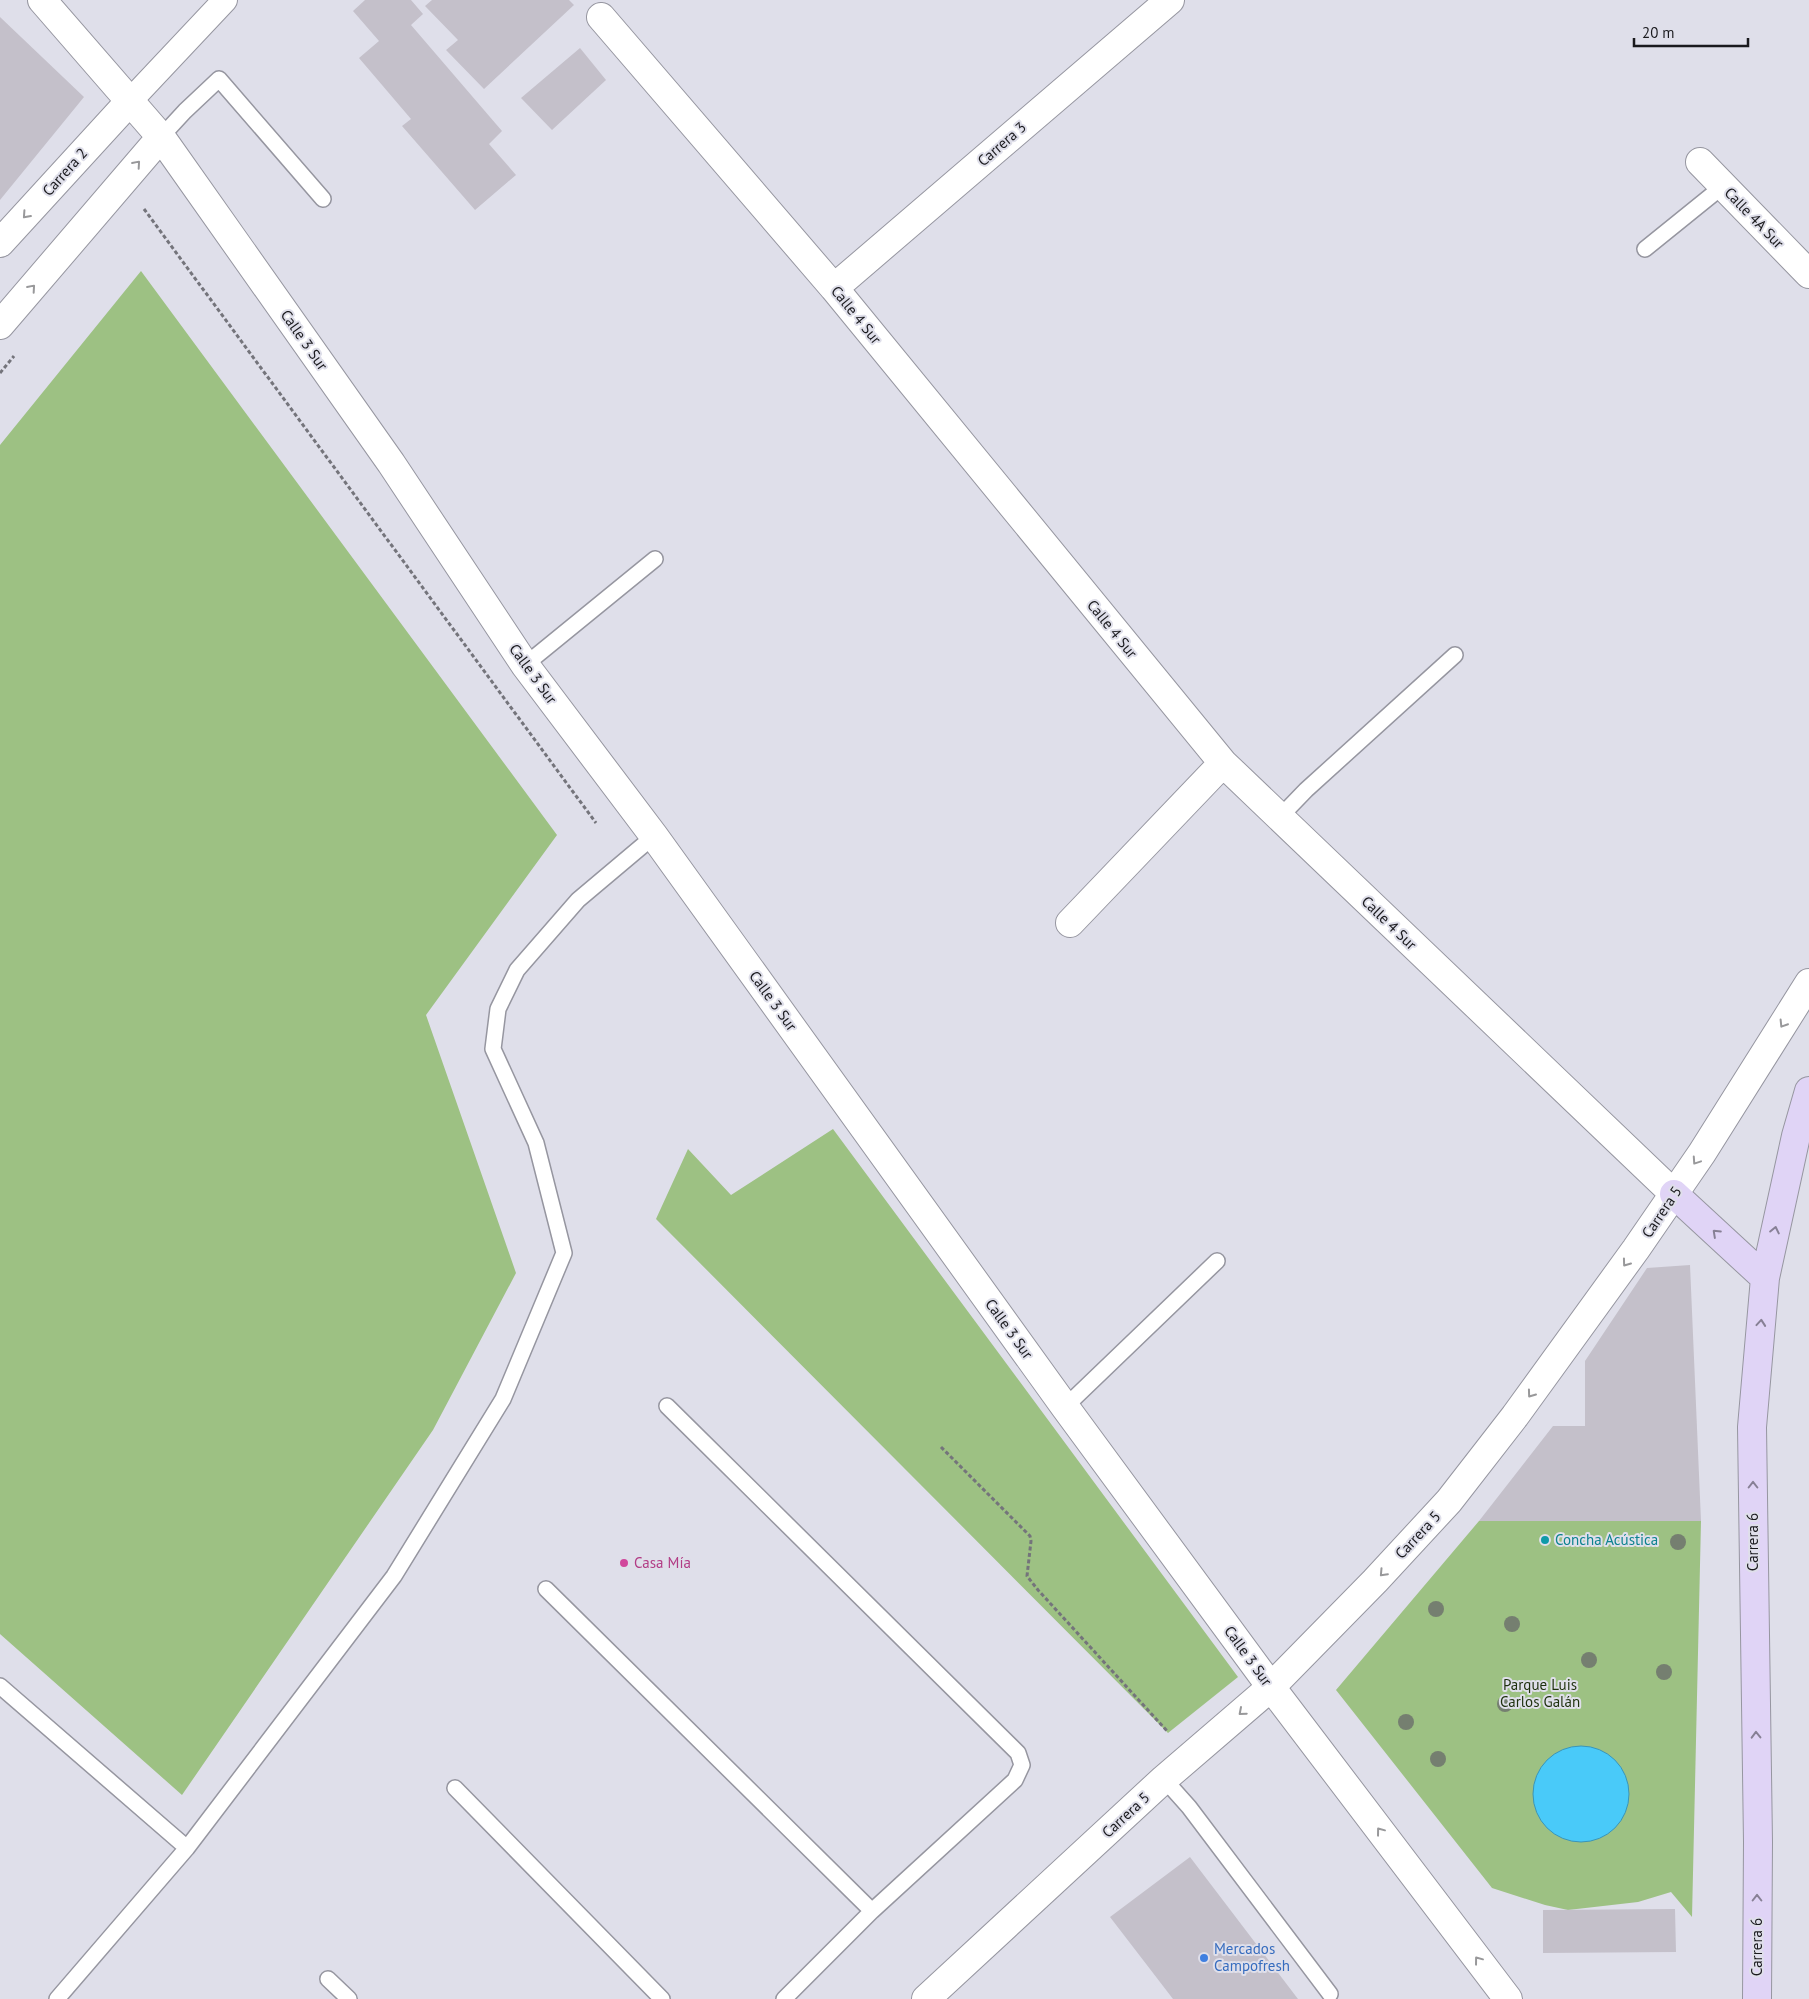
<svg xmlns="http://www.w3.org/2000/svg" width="1809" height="1999" font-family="'PT Sans',sans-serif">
<rect width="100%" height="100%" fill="#dfdfea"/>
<path fill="#9dc183" d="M141 271 557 835 426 1015 516 1273 433 1430 182 1795 0 1634V445Z
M833 1129 1238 1677 1168 1733 656 1219 688 1149 731 1195Z
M1479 1521H1701L1692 1917 1671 1892 1638 1902 1568 1910 1545 1905 1492 1888 1336 1690Z"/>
<path fill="#49caf9" stroke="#3b95b7" d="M1533 1794a48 48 0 1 1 96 0a48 48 0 1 1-96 0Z"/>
<path fill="#c4c0ca" d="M365 0H411L423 14 411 25 502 131 489 144 516 175 475 210 402 126 411 119 359 58 379 41 353 11Z
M432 0H569L574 5 484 89 446 50 458 40 425 6Z
M0 17 84 97 0 200Z
M580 48 606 80 552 130 521 98Z
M1690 1265 1701 1521H1479L1553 1426H1585V1361L1647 1268Z
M1190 1857 1298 1999H1173L1110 1917Z
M1675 1909 1676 1952 1543 1953V1910Z"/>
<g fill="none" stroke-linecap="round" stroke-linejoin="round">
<defs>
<path id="service" d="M161 137 185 111 219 79 323 199
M1645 249 1723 186
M525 665 655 559
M1279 818 1306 790 1455 655
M667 1406 1018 1753 1022 1765 1015 1780 872 1911 784 1999
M1065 1407 1217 1261
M546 1589 872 1911
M0 1686 187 1848
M1164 1779 1189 1807 1330 1994
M455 1788 662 1999
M328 1979 349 1999
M57 1999 187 1848 394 1576 503 1399 564 1253 536 1143 493 1049 498 1009 517 970 578 900 654 836"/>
<path id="pedestrian" d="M130 101 225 0"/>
<path id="minor" d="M42 0 161 137 391 463 525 665 654 836 1065 1407 1271 1687 1508 1999
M601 17 834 288 1223 763 1674 1194
M1700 162 1809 274
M0 243 130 101
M834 288 1170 0
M0 325 161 137
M1070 923 1223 763
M926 1999 1164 1779 1271 1687 1375 1581 1449 1501 1515 1416 1636 1249 1702 1153 1809 983"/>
<path id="secondary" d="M1674 1194 1765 1278
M1757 1999 1758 1842 1752 1427 1765 1278 1796 1136 1809 1091"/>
</defs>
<use href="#service" stroke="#9696a0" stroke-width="18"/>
<use href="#pedestrian" stroke="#9696a0" stroke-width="26"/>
<use href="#minor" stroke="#9696a0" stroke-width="30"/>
<use href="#secondary" stroke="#9696a0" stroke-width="30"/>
<path stroke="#74747b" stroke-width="3" stroke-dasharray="4 2.5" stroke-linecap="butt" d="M144 209 596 823
M0 373 14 356
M941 1447 1030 1536 1031 1541 1027 1576 1038 1590 1168 1732"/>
<use href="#service" stroke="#fff" stroke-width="15"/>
<use href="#pedestrian" stroke="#fff" stroke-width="24"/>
<use href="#minor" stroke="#fff" stroke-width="28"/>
<use href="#secondary" stroke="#e0d4f6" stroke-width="28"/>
</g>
<g fill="#757f70">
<circle cx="1678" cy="1542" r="8"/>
<circle cx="1436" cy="1609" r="8"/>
<circle cx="1512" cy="1624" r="8"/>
<circle cx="1589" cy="1660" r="8"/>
<circle cx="1664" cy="1672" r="8"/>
<circle cx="1505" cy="1704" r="8"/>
<circle cx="1406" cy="1722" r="8"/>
<circle cx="1438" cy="1759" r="8"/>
</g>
<defs><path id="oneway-chevron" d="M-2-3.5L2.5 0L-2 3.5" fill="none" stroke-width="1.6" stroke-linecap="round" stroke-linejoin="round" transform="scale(1.25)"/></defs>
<g stroke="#98989a">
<use href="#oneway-chevron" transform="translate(137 164) rotate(-49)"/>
<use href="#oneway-chevron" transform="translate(26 215) rotate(132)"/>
<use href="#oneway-chevron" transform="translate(32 288) rotate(-49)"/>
<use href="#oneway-chevron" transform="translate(1783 1024) rotate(122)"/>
<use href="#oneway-chevron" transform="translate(1696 1161) rotate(124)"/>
<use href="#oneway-chevron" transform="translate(1626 1263) rotate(126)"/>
<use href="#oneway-chevron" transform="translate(1531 1394) rotate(126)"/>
<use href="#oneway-chevron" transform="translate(1383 1573) rotate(133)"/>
<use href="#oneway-chevron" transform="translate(1242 1712) rotate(139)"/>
<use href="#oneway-chevron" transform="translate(1380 1831) rotate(-127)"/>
<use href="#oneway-chevron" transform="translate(1478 1960) rotate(-127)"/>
</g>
<g stroke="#878095">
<use href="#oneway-chevron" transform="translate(1775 1230) rotate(-78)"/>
<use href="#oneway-chevron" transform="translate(1716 1233) rotate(-137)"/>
<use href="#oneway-chevron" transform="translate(1761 1323) rotate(-85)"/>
<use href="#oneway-chevron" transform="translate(1753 1485) rotate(-90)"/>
<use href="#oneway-chevron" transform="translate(1756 1735) rotate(-91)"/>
<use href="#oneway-chevron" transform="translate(1757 1898) rotate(-90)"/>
</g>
<circle fill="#0f9aa8" stroke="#dfdfea" stroke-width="2" cx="1545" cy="1540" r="5"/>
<circle fill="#d1479c" stroke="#dfdfea" stroke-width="2" cx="624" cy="1563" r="5"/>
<circle fill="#3f7fe0" stroke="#dfdfea" stroke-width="2" cx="1204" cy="1958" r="5"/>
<g text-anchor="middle" stroke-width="4" stroke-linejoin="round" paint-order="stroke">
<g font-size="15" fill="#1a1a1e" stroke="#dfdfea">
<text transform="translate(1002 144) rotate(-41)" y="5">Carrera 3</text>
<text transform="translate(65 172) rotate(-48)" y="5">Carrera 2</text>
<text transform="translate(1754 218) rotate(46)" y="5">Calle 4A Sur</text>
<text transform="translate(856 315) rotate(51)" y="5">Calle 4 Sur</text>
<text transform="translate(304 340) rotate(55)" y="5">Calle 3 Sur</text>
<text transform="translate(1112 629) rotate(51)" y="5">Calle 4 Sur</text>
<text transform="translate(533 674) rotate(54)" y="5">Calle 3 Sur</text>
<text transform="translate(1389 923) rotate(44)" y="5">Calle 4 Sur</text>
<text transform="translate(773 1001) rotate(54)" y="5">Calle 3 Sur</text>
<text transform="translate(1662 1212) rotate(-56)" y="5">Carrera 5</text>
<text transform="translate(1009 1329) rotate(54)" y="5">Calle 3 Sur</text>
<text transform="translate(1418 1535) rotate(-47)" y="5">Carrera 5</text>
<text transform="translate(1753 1542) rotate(-90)" y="5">Carrera 6</text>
<text transform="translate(1248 1656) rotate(54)" y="5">Calle 3 Sur</text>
<text transform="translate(1126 1815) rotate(-43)" y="5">Carrera 5</text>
<text transform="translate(1757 1947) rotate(-90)" y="5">Carrera 6</text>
</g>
<g font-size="15" fill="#0d838f" stroke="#dfdfea" text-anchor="start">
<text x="1555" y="1545">Concha Acústica</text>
</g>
<g font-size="15" fill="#b23c85" stroke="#dfdfea" text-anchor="start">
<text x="634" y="1568">Casa Mía</text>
</g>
<g font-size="15" fill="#1e310d" stroke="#dfdfea">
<text x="1540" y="1690">Parque Luis<tspan x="1540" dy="17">Carlos Galán</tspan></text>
</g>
<g font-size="15" fill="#366cbe" stroke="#dfdfea" text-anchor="start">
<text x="1214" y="1954">Mercados<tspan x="1214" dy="17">Campofresh</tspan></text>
</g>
</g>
<path d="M1634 38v8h114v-8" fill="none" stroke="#1a1a1e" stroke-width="2.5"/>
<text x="1642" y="38" font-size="15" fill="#1a1a1e" stroke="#dfdfea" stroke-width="4" paint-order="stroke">20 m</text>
</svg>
